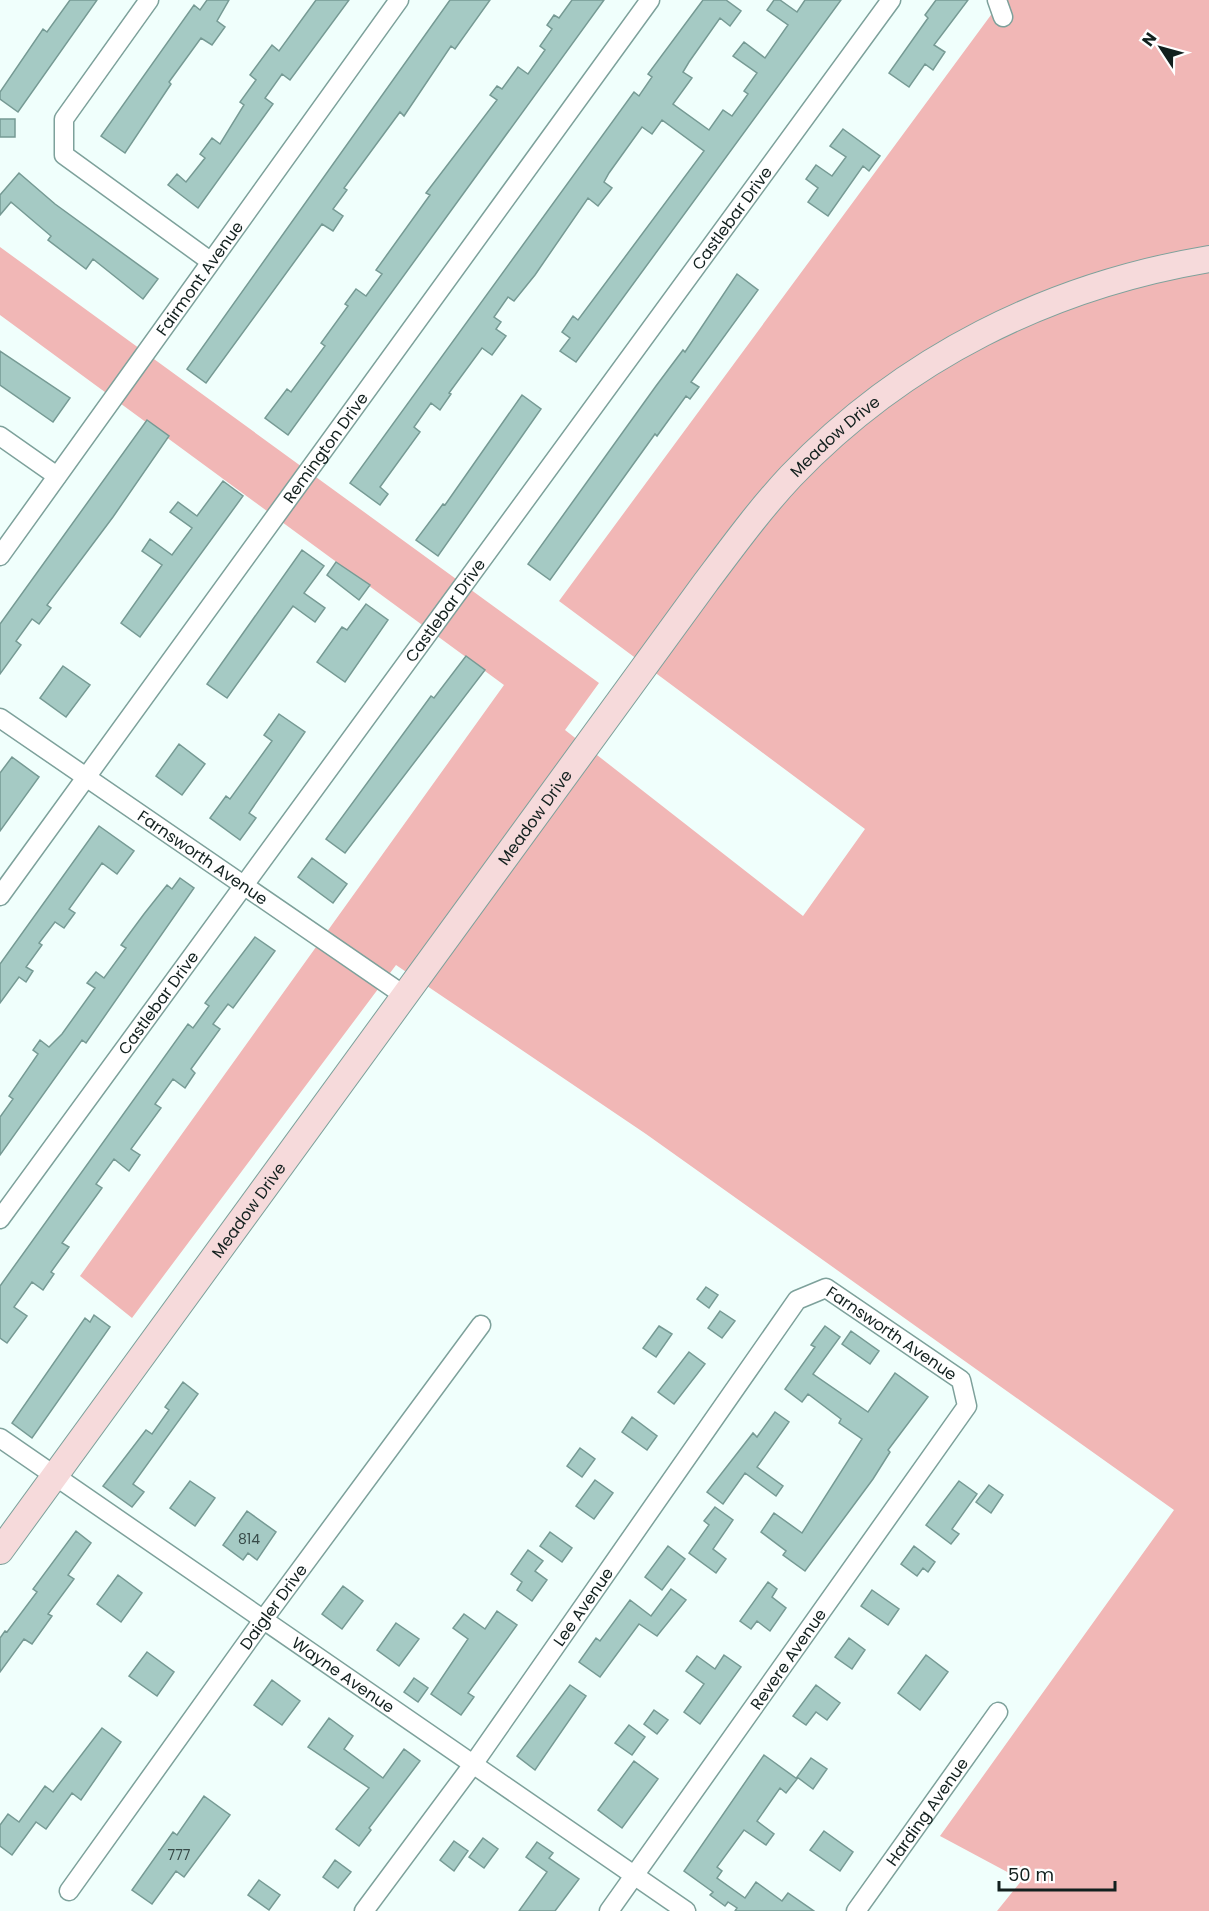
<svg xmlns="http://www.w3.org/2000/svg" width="1209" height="1911" font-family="Poppins,sans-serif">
<rect width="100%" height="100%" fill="#f0fffc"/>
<path fill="#f1b7b6" d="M1002 0H1209V1911H997L1022 1880 940 1836 1174 1510 646 1134 396 965 132 1318 80 1276 504 685 0 315V247L599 683 565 730 803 916 865 829 559 601Z"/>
<path fill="#a5cac4" stroke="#769a94" stroke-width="1.5" d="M70 0H97L18 112 0 99V92L43 29 47 32Z
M207 0H229L217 21 225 27 212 45 201 38 169 82 171 84 125 153 101 136 194 5 200 10Z
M316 0H349L290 80 282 74 265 98 273 104 198 208 168 185 177 174 186 182 205 158 200 154 212 138 220 144 244 105 240 102 256 80 250 75 272 45 279 51Z
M450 0H490L455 49 451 46 404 116 400 112 344 188 347 190 333 209 343 216 333 231 322 224 206 383 187 369Z
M572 0H604L288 435 265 418 287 389 291 392 325 346 321 343 348 306 345 304 356 289 366 296 382 274 376 270 430 195 426 193 497 100 490 95 497 86 502 89 518 67 528 74 545 50 540 46 552 29 547 25 554 15 559 18Z
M703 0H726L741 11 730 26 720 18 689 62 683 72 692 78 673 104 709 130 723 110 732 116 748 94 744 91 757 73 733 56 744 42 765 58 788 25 767 10 774 0H780L797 12 805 0H841L576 362 560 351 570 338 562 332 573 316 578 320 704 151 662 120 652 134 642 127 609 173 604 182 612 188 598 206 588 198 535 275 514 301 508 297 494 317 501 322 496 329 506 336 492 355 482 348 449 393 451 394 440 410 431 403 414 427 420 432 380 487 388 494 380 505 350 483 634 92 639 96 652 77 648 74Z
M936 0H968L934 45 945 52 933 70 925 64 909 87 889 73 928 18 925 15Z
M0 119H15V137H0Z
M843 129 880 156 869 171 863 166 828 216 808 202 818 188 806 179 816 165 832 176 846 157 830 146Z
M19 173 55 204 158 279 143 299 93 259 86 269 48 240 51 236 11 202 0 215V195Z
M737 274 758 290 691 382 699 387 690 399 686 396 657 436 655 434 550 580 528 564 656 386 683 350 685 352Z
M0 351 70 398 53 422 0 385Z
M522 395 541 409 438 556 416 540 443 504 445 505Z
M147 420 169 436 113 517 47 605 51 608 39 624 32 619 16 641 21 645 0 674V624Z
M223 481 243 496 140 637 121 623 162 565 142 551 150 539 172 555 192 528 170 512 178 502 197 516Z
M302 550 324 566 304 593 325 608 315 622 293 606 227 698 207 684Z
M336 562 370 585 359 600 327 575Z
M366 604 388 620 345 682 317 662 342 627 347 630Z
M466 656 485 670 345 853 326 839 431 696 434 698Z
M63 666 90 685 66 717 40 698Z
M279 714 305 732 249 813 256 818 240 840 210 818 226 796 230 799 272 741 264 735Z
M179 744 205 764 182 795 156 776Z
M12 757 39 777 0 831V773Z
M99 826 134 851 117 874 102 863 69 909 75 913 64 928 55 922 39 943 42 945 26 967 33 971 26 982 19 977 0 1003V964Z
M312 858 347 884 333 903 298 877Z
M180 878 194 888 86 1043 82 1040 0 1155V1117L13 1099 9 1096 38 1054 33 1050 40 1040 49 1047 62 1034 95 988 87 983 96 972 104 978 126 948 121 945 144 914 167 885 172 889Z
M255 937 275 951 233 1008 228 1004 213 1024 220 1029 191 1069 195 1073 185 1088 173 1079 155 1104 161 1108 131 1149 140 1155 129 1171 114 1159 96 1184 102 1188 62 1243 69 1247 51 1272 54 1274 43 1290 32 1282 14 1307 27 1316 7 1343 0 1338V1286L188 1024 193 1028 209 1006 205 1003Z
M706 1287 718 1295 709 1308 697 1299Z
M720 1311 735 1321 722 1338 708 1328Z
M94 1315 110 1327 32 1438 12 1423 85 1318 90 1322Z
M659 1326 672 1334 656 1357 643 1348Z
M825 1326 840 1337 813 1374 868 1412 895 1373 928 1397 888 1450 890 1452 873 1479 805 1571 783 1555 786 1551 761 1532 774 1513 802 1533 862 1439 839 1423 841 1419 808 1394 802 1402 785 1389 815 1347 811 1345Z
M851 1331 879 1351 870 1364 842 1344Z
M689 1352 705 1364 674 1404 658 1392Z
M183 1382 198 1394 133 1484 144 1492 132 1507 103 1486 146 1430 152 1434 169 1410 165 1407Z
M775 1412 789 1422 757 1467 783 1486 776 1496 745 1473 723 1504 707 1492 753 1433 757 1437Z
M632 1417 657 1436 647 1450 622 1432Z
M580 1448 595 1459 582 1477 567 1466Z
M595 1480 613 1493 594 1519 576 1506Z
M190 1481 215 1498 195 1526 170 1508Z
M959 1481 977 1494 952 1529 959 1534 951 1544 926 1525Z
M989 1485 1003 1495 991 1513 976 1502Z
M715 1507 733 1520 713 1549 726 1559 716 1573 689 1553 709 1525 704 1521Z
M247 1511 276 1532 257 1560 248 1553 243 1560 223 1545Z
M76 1531 91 1543 68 1575 74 1579 48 1614 52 1616 32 1644 24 1639 0 1672V1638L5 1631 7 1632 37 1592 33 1589Z
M550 1532 572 1548 562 1562 540 1546Z
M668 1546 685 1559 662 1590 645 1577Z
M914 1546 935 1562 928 1572 923 1568 917 1576 901 1564Z
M528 1550 543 1561 535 1571 547 1580 532 1601 517 1590 522 1582 511 1574Z
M118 1575 142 1593 121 1622 97 1604Z
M768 1582 777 1589 772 1597 786 1608 770 1631 757 1621 751 1629 740 1621Z
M343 1586 363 1601 342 1629 322 1614Z
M671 1589 686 1600 657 1636 639 1624 600 1677 579 1662 596 1638 600 1641 630 1600 651 1616Z
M872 1590 899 1609 888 1625 861 1606Z
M497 1611 517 1625 468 1693 474 1697 461 1715 431 1694 468 1639 453 1628 464 1614 485 1629Z
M396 1623 419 1639 399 1666 377 1650Z
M849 1638 865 1650 852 1669 835 1657Z
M147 1652 174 1672 157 1696 129 1676Z
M724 1655 741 1667 700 1724 684 1712 704 1684 686 1671 697 1656 715 1669Z
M926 1655 948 1672 920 1710 898 1693Z
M414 1678 428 1688 418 1702 404 1692Z
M272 1680 300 1701 282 1725 254 1705Z
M570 1685 586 1696 535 1770 517 1756Z
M816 1685 840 1703 827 1720 816 1712 806 1725 793 1716Z
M654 1710 668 1720 657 1734 644 1724Z
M329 1718 353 1736 344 1749 383 1778 404 1749 420 1761 369 1828 371 1830 359 1846 336 1829 369 1788 308 1747Z
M629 1725 645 1737 632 1755 615 1743Z
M102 1728 121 1742 81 1800 72 1793 46 1829 36 1822 12 1855 0 1846V1825L8 1814 19 1822 45 1786 53 1792Z
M764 1755 797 1779 786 1793 780 1788 757 1821 774 1834 766 1845 744 1830 717 1867 722 1871 717 1878 745 1898 756 1882 782 1901 788 1893 814 1911H735L737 1908 728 1902 725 1906 710 1895 713 1892 684 1871Z
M811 1758 827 1769 813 1789 797 1777Z
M634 1761 658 1779 622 1828 598 1810Z
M204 1796 230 1815 184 1877 176 1871 152 1904 132 1890 173 1832 177 1835Z
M824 1831 853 1852 840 1871 810 1850Z
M483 1838 498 1849 484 1868 469 1857Z
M454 1841 468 1851 454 1871 440 1860Z
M537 1842 553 1853 549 1858 579 1879 555 1911H519L547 1872 526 1857Z
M335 1860 351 1872 338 1888 323 1877Z
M259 1880 280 1895 269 1910 248 1895Z"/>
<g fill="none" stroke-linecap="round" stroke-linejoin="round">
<defs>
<g id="street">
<path d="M149 0 64 119V155L210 261"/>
<path d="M997 0 1003 17"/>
<path d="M0 436 57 476"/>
<path id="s1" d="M0 556 399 0"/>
<path id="s2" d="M0 718 405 996"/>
<path id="s3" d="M0 896 650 0"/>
<path id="s4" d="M0 1219 891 0"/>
<path id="s5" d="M0 1438 686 1911"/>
<path id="s6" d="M69 1891 263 1620 481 1325"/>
<path id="s7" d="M364 1911 474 1763 797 1300 826 1288 961 1380 967 1406 609 1911"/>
<path id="s8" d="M856 1911 998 1712"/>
</g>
<g id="secondary">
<path id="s9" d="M0 1551 706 582C733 546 760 509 791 476 904 358 1049 286 1209 259"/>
</g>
</defs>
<use href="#street" stroke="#7da19b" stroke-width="21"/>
<use href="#secondary" stroke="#7da19b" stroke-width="28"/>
<use href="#street" stroke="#fff" stroke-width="18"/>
<use href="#secondary" stroke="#f6dadb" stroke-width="26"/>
</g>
<g text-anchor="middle" stroke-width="4.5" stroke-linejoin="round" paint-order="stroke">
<g font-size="14" fill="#374a48">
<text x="249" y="1544">814</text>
<text x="179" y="1860">777</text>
</g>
<g font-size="16" fill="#12201e" stroke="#fff">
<text dy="6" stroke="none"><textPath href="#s4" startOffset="1240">Castlebar Drive</textPath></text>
<text dy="6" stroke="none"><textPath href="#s1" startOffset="342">Fairmont Avenue</textPath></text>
<text dy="6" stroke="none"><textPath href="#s9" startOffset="1394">Meadow Drive</textPath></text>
<text dy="6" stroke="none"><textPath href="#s3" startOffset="554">Remington Drive</textPath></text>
<text dy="6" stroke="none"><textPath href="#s4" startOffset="754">Castlebar Drive</textPath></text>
<text dy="6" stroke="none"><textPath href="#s9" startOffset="908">Meadow Drive</textPath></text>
<text dy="6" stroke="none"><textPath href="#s2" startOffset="246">Farnsworth Avenue</textPath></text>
<text dy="6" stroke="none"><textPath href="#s4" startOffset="268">Castlebar Drive</textPath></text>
<text dy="6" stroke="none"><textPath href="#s9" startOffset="422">Meadow Drive</textPath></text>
<text dy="6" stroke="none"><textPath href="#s7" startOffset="860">Farnsworth Avenue</textPath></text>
<text dy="6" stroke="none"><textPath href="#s6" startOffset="350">Daigler Drive</textPath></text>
<text dy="6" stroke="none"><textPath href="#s7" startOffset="375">Lee Avenue</textPath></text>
<text transform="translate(788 1659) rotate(-55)" y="6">Revere Avenue</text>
<text dy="6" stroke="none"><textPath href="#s5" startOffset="417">Wayne Avenue</textPath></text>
<text dy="6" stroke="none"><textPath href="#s8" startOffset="122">Harding Avenue</textPath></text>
</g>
</g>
<g transform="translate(1161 48) rotate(306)" stroke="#ffffff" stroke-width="4.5" paint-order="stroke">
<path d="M0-4.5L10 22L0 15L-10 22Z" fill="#12201e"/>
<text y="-9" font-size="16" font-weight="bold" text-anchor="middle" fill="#12201e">N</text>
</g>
<path d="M999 1881v9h116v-9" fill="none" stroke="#12201e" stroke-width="3"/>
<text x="1008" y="1881" font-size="18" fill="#12201e" stroke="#ffffff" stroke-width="4.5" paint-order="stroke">50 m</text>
</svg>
